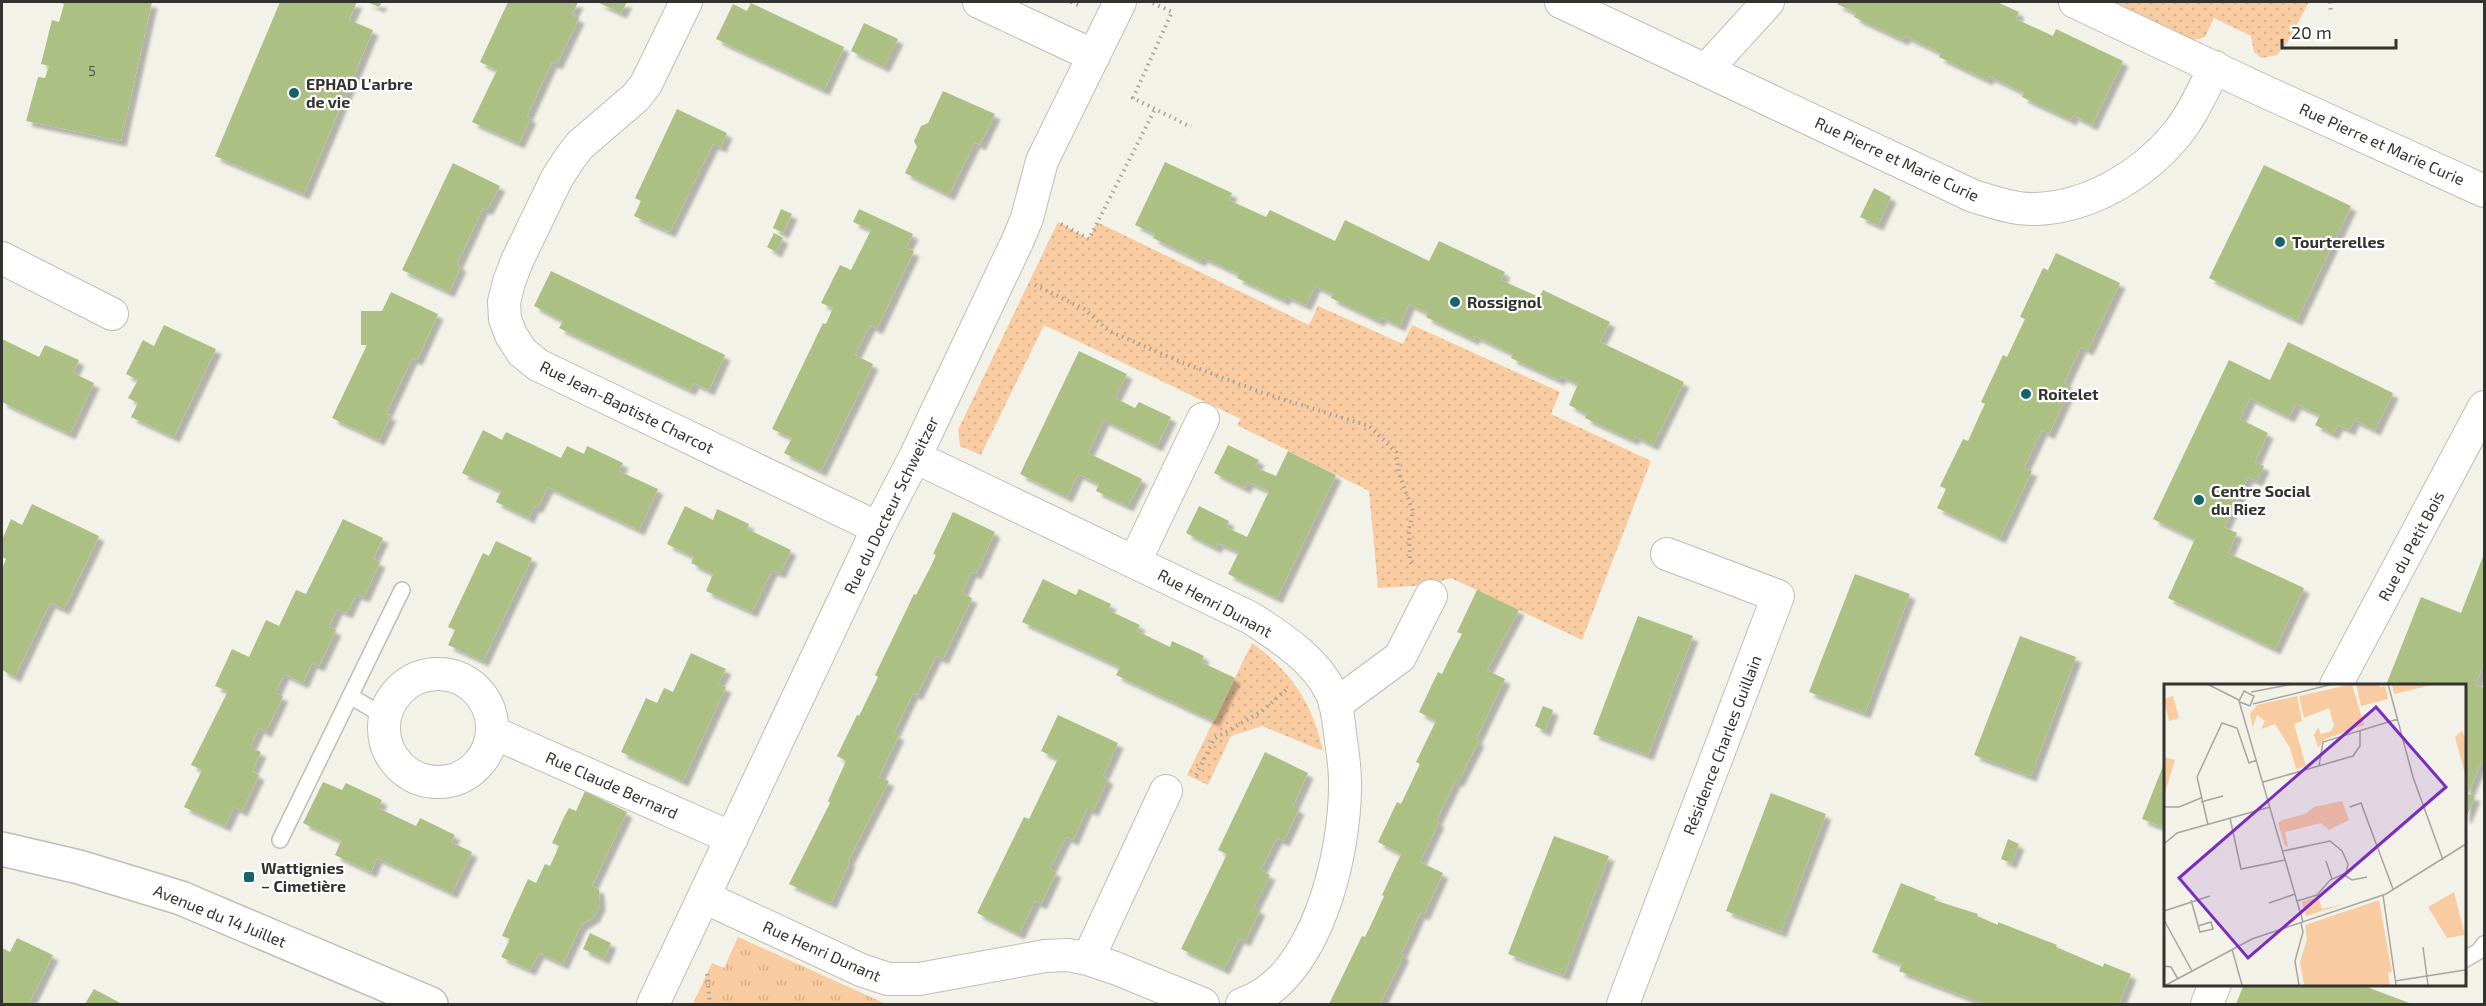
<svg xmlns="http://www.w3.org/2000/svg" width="2486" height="1006" font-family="'Exo 2',sans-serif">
<defs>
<pattern id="grass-dots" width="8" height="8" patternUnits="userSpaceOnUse" patternTransform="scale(1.5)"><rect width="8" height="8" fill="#f9cba1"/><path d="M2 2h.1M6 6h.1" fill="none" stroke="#d6af8b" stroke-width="1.8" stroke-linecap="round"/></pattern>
<pattern id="park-tufts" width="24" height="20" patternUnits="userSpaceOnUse" patternTransform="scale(1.5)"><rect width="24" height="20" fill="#f9cba1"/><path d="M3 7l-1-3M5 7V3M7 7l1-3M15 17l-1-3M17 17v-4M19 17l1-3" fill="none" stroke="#d6af8b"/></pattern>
<filter id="shadow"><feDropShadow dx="5.5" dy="5.5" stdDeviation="1.5" flood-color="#0004"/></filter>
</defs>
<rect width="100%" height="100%" fill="#f3f2e8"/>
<path fill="url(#grass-dots)" d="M2114 2H2309L2287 43 2277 55 2261 58 2254 52 2251 36 2214 18 2205 37 2194 40Z
M1058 222 1089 239 1097 222 1309 325 1318 306 1403 344 1412 325 1560 392 1551 414 1651 461 1582 640 1451 578 1430 585 1378 588 1369 491 1237 425 1241 419 1044 325 981 455 960 446 958 430Z
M1252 643C1292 673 1312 702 1323 751L1262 726 1231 736 1208 785 1187 775Z"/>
<path fill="url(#park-tufts)" d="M738 937 884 1003 883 1004H693L712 963 724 968Z"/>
<path fill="#adc084" filter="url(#shadow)" d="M59 2H152L121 141 26 121 38 77 45 78 49 66 41 64 52 20 59 22 64 4Z
M280 2H357L349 20 373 30 304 194 215 156Z
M367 2H382L379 7Z
M508 2H578L572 15 579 18 557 64 552 62 539 90 527 116 531 118 519 143 472 122 497 70 480 62Z
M597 2H627L621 13Z
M1839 2H1997L2019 12 2016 19 2053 36 2056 29 2123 61 2092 125 2073 115 2071 120 2022 97 2024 93 1989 76 1987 80 1939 57 1941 53 1905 36 1903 40 1854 17 1856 13 1837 4Z
M751 3 844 47 824 90 716 39 733 4 747 11Z
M864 23 898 39 884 67 851 51Z
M943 91 995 114 980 145 975 142 949 195 905 173 917 147 914 141 921 126 928 123Z
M677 109 727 133 721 147 713 144 670 232 634 216 641 201 635 198Z
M1165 162 1232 193 1229 200 1266 217 1270 210 1335 241 1345 220 1429 261 1439 241 1505 272 1501 280 1539 297 1543 290 1610 322 1600 342 1684 382 1653 445 1635 436 1633 440 1585 418 1587 414 1569 405 1578 384 1561 376 1559 380 1511 358 1513 354 1475 336 1474 340 1426 317 1428 313 1409 304 1400 326 1381 317 1379 321 1331 298 1333 294 1315 286 1306 305 1286 296 1284 300 1237 278 1239 274 1202 257 1200 261 1153 238 1155 234 1135 225Z
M453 163 500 186 487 210 483 208 457 264 461 266 449 292 402 270Z
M2264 165 2351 206 2297 320 2209 278Z
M1874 188 1891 197 1878 225 1860 217Z
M781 209 792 214 783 233 773 228Z
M859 209 913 234 906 248 914 251 877 329 870 325 855 355 873 364 821 471 784 453 792 438 772 429 823 323 826 324 833 308 821 303 840 265 851 270 871 230 853 222Z
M774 233 783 238 776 252 767 247Z
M2056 253 2120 283 2088 350 2081 347 2064 383 2071 387 2049 434 2042 430 2024 468 2032 471 2000 538 1937 508 1946 489 1940 486 1963 439 1968 441 1981 412 1985 404 1981 402 2003 355 2007 357 2025 319 2020 317 2043 268 2048 270Z
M551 271 725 355 709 390 694 383 690 390 559 328 563 321 534 306Z
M391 292 438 314 417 360 412 358 386 414 391 415 379 440 332 418 367 345H361V311H382Z
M164 325 216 349 174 437 131 417 138 403 128 398 138 380 126 374 143 340 154 346Z
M2 339 39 357 45 345 79 360 73 373 94 383 70 434 2 402Z
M2288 342 2393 393 2375 430 2354 420 2350 430 2338 425 2333 434 2315 425 2320 415 2296 404 2289 417 2250 398 2240 419 2268 433 2255 462 2264 466 2257 481 2248 477 2224 527 2237 533 2228 553 2304 588 2275 649 2168 598 2195 539 2153 519 2229 360 2270 380Z
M1079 351 1127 374 1115 398 1135 408 1139 402 1171 417 1157 446 1104 420 1088 453 1142 479 1128 506 1096 491 1099 484 1078 474 1067 497 1020 474Z
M483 430 502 440 506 432 561 458 567 446 584 454 587 446 623 463 619 471 658 489 639 530 548 487 537 508 534 506 529 518 496 502 501 491 462 473Z
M1228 445 1259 460 1255 467 1276 476 1288 451 1336 475 1277 598 1228 574 1239 552 1218 543 1216 548 1186 533 1199 506 1229 521 1226 527 1247 537 1269 491 1248 482 1245 488 1214 473Z
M32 504 99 536 64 609 50 603 15 677 2 670V569L6 559 2 557V540L11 519 22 525Z
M685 506 713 520 717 509 749 524 747 529 791 550 780 573 772 570 752 612 706 591 713 574 691 563 694 557 667 544Z
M953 512 995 532 976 574 971 572 962 593 972 598 943 659 936 656 917 695 913 693 894 733 899 735 879 777 889 781 848 861 850 862 831 903 789 884 830 803 828 801 846 761 837 756 857 715 859 716 878 677 875 675 914 594 916 595 931 566 936 555 933 554Z
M343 519 383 538 373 559 380 562 364 597 356 594 347 613 337 609 329 627 336 630 319 666 312 663 303 683 284 674 275 693 283 696 266 732 259 728 250 747 261 752 252 771 259 775 242 811 234 807 225 826 184 807 202 770 191 765 228 691 215 686 232 649 249 657 266 620 279 626 296 590 306 594Z
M496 541 532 558 483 661 448 645 455 630 448 627 483 553 489 556Z
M2484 554V662L2476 685 2484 688V763L2481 762 2468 794 2475 796 2466 818 2464 817V685H2386L2421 597 2461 613Z
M1855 574 1910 594 1865 713 1809 692Z
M1043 579 1076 595 1079 589 1111 604 1108 610 1140 625 1137 631 1170 647 1172 641 1196 652 1204 656 1201 662 1235 678 1214 721 1116 675 1120 667 1022 622Z
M1477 590 1519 610 1487 670 1505 679 1476 739 1479 741 1458 782 1456 780 1436 821 1439 822 1420 862 1443 873 1424 915 1420 913 1411 933 1401 954 1404 955 1380 1004H1329L1362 936 1365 937 1375 916 1384 896 1382 895 1401 854 1378 842 1397 802 1401 804 1420 764 1416 762 1436 721 1419 712 1438 672 1442 674 1452 653 1462 634 1457 632Z
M1638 616 1693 636 1648 755 1593 734Z
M2020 636 2076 657 2031 776 1974 755Z
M691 653 726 669 718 684 726 687 683 781 621 752 646 698 657 703 664 688 673 692Z
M1543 706 1553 710 1545 731 1535 726Z
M1058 715 1118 743 1103 776 1108 779 1093 811 1087 808 1073 840 1066 837 1050 869 1056 872 1045 896 1041 904 1035 901 1019 934 977 913 1024 817 1029 819 1058 759 1041 751Z
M1265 752 1308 773 1293 806 1299 809 1284 841 1277 838 1261 870 1270 875 1254 907 1260 910 1245 941 1239 938 1224 969 1181 949 1227 854 1218 850Z
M2165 761V828L2142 819Z
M323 782 342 790 346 783 382 800 378 808 416 826 420 818 455 835 451 842 472 852 452 893 377 858 371 872 335 855 341 841 303 823Z
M585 791 627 812 592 886 599 889 600 905 594 917 581 925 563 964 539 953 530 970 501 957 510 939 502 936 528 879 536 883 545 864 550 866 559 846 552 843 564 817 569 808 576 811Z
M1771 793 1826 814 1781 932 1726 911Z
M1554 836 1609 856 1564 975 1508 954Z
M2008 839 2019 844 2011 863 2001 859Z
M1901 883 1936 897 1934 900 1978 914 1977 916 1998 925V922L2057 945 2056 947 2103 967 2104 963 2131 974 2119 1004H1985L1899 971 1902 964 1872 952Z
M590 933 611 943 604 959 583 949Z
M17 938 53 955 29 1004H2V948L10 952Z
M2244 984H2359L2412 1004H2236Z
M94 989 122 1004H85Z"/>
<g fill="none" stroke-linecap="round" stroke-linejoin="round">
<defs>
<path id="lane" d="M350 696 384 716
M280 840 402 590
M2464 960 2479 951 2484 944"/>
<path id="street" d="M686 2 646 84 636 97 580 145 570 158 557 178 517 261 509 282 504 302 505 319 511 335 522 352 538 365 878 528
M979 2 1094 56
M1561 2 1973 196C1993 202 2015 210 2036 209 2089 207 2142 176 2176 135 2192 116 2203 90 2215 67
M2075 2 2257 88 2484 191
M1706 70 1768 2
M2 258 112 314
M915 457 1251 618C1280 637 1315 659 1331 692 1338 707 1339 725 1341 741 1343 754 1345 768 1345 782 1346 851 1317 981 1242 1004
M1135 561 1203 419
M384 728a54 54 0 1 1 108 0a54 54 0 1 1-108 0Z
M2336 685 2484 407
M1335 705 1400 657 1431 596
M492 732 732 838
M704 897 861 970 888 979H919L1045 956 1068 955 1088 959 1115 968 1203 1004
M1088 959 1166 791
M653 1004 878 528 915 457 1018 240 1027 218 1042 161 1120 2
M1623 1004 1778 596 1667 554
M2207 1004 2215 984"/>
<path id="secondary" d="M2 849 79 867 181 898 431 1004"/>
</defs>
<use href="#lane" stroke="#bebeb4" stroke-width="18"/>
<use href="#street" stroke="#bebeb4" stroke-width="34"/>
<use href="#secondary" stroke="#bebeb4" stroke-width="36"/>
<path stroke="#a3a39b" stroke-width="4" stroke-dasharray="1.5 4.5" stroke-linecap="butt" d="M1071 2 1080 6
M2330 2 2331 14
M1153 3 1172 12 1133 98 1191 127
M1061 224 1089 239 1155 109
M1035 285 1084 309 1109 331 1181 362 1263 393 1369 426 1396 452 1399 474 1413 511 1409 529 1410 561 1413 566
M1196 775 1214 739 1262 711 1286 690
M707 974 710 1004"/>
<use href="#lane" stroke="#fff" stroke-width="15"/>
<use href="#street" stroke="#fff" stroke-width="32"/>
<use href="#secondary" stroke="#fff" stroke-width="33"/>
</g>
<g fill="#156469" stroke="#fff" stroke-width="2">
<circle cx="294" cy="93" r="6"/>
<circle cx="2280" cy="242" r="6"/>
<circle cx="1455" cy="302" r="6"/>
<circle cx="2026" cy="394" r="6"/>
<circle cx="2199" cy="500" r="6"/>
<rect x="243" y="871" width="12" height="12" rx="3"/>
</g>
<g text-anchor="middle" stroke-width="4.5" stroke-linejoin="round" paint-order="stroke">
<g font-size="14" fill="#515644">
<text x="92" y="76">5</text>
</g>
<g font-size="16" font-weight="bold" fill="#32322e" stroke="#fff" text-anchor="start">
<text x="306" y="90">EPHAD L'arbre<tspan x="306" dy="18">de vie</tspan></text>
<text x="2292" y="248">Tourterelles</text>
<text x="1467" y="308">Rossignol</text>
<text x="2038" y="400">Roitelet</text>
<text x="2211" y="497">Centre Social<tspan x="2211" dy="18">du Riez</tspan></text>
<text x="261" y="874">Wattignies<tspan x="261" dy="18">– Cimetière</tspan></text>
</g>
<g font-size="16" fill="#32322e" stroke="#fff">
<text transform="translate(2382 144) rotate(24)" y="6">Rue Pierre et Marie Curie</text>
<text transform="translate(1897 159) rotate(25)" y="6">Rue Pierre et Marie Curie</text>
<text transform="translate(627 407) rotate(26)" y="6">Rue Jean-Baptiste Charcot</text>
<text transform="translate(891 505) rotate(-64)" y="6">Rue du Docteur Schweitzer</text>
<text transform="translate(2411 546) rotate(-62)" y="6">Rue du Petit Bois</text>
<text transform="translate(1215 603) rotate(28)" y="6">Rue Henri Dunant</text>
<text transform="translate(1722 745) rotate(-69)" y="6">Résidence Charles Guillain</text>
<text transform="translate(612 785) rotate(24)" y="6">Rue Claude Bernard</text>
<text transform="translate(220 916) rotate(22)" y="6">Avenue du 14 Juillet</text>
<text transform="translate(822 951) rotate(24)" y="6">Rue Henri Dunant</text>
</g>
</g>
<g transform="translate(2164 684)">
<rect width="302" height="302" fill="#f3f2e8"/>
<path d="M188 0 200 41 161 55 154 64 150 51 154 43 157 50 167 47 170 42 165 24 140 34 135 12ZM216 0 214 11 198 15 195 1ZM133 12 138 37 130 40 142 82 132 85 126 64 111 40 97 45 101 37 93 31 89 43 92 60 86 30 93 21ZM298 47 301 54V90L291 53ZM178 117 185 136 165 146 157 139 121 148 124 163 121 162 114 139 118 136 141 130 150 123Z" fill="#f9cba1"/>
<path d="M192 0H197L198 15 214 11 213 4 221 2 224 15 197 22ZM290 208 301 251 283 254 264 223Z" fill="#f9cba1"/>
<path d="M215 216 228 288 224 289 226 301H140L136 278 143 255 141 241Z" fill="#f9cba1"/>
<path d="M228 0H272L230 10ZM154 213 158 225 180 220 142 232 138 218Z" fill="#f9cba1"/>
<path d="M9 12 15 34 5 37 0 15ZM0 73 11 76 0 112Z" fill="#f9cba1"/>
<path fill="none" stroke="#a6a59e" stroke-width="1.5" d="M43 0 75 16M224 0 249 93 279 176M87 8 129 0M76 18 86 22 90 12 80 7 75 17 139 238M89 20 169 0M155 82 159 58 234 35M99 98 189 72 196 62V47M37 118 59 112M0 123H15L37 114M186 123 197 119 229 205M66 134 77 185 121 176M44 141 33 93 58 39 73 44 85 79 93 76M0 160 13 149 106 123M119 167 166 157 178 167 184 180 182 189 166 196 153 211 133 217M162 177 168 195M180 191 188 196 203 193M219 211 232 301M27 216 36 248 49 245 47 238 34 242M105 219 131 210M0 227 46 212M0 236 28 287M259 263 264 301M68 265 78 301M0 282 7 283 14 295M231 297 301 286M2 301 88 255 222 210 302 160M135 301 131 277 139 248 137 239"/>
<path fill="#7b2cbf" fill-opacity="0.15" stroke="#7b2cbf" stroke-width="3" d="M212 23 282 103 84 274 15 194Z"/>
<rect width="302" height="302" fill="none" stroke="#32322e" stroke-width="3"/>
</g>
<rect width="2486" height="1006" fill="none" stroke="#32322e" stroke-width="6"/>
<path d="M2282 39v9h114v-9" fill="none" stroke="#32322e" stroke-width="3"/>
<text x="2291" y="39" font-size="18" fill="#32322e" stroke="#ffffff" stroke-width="4.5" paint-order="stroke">20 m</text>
</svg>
